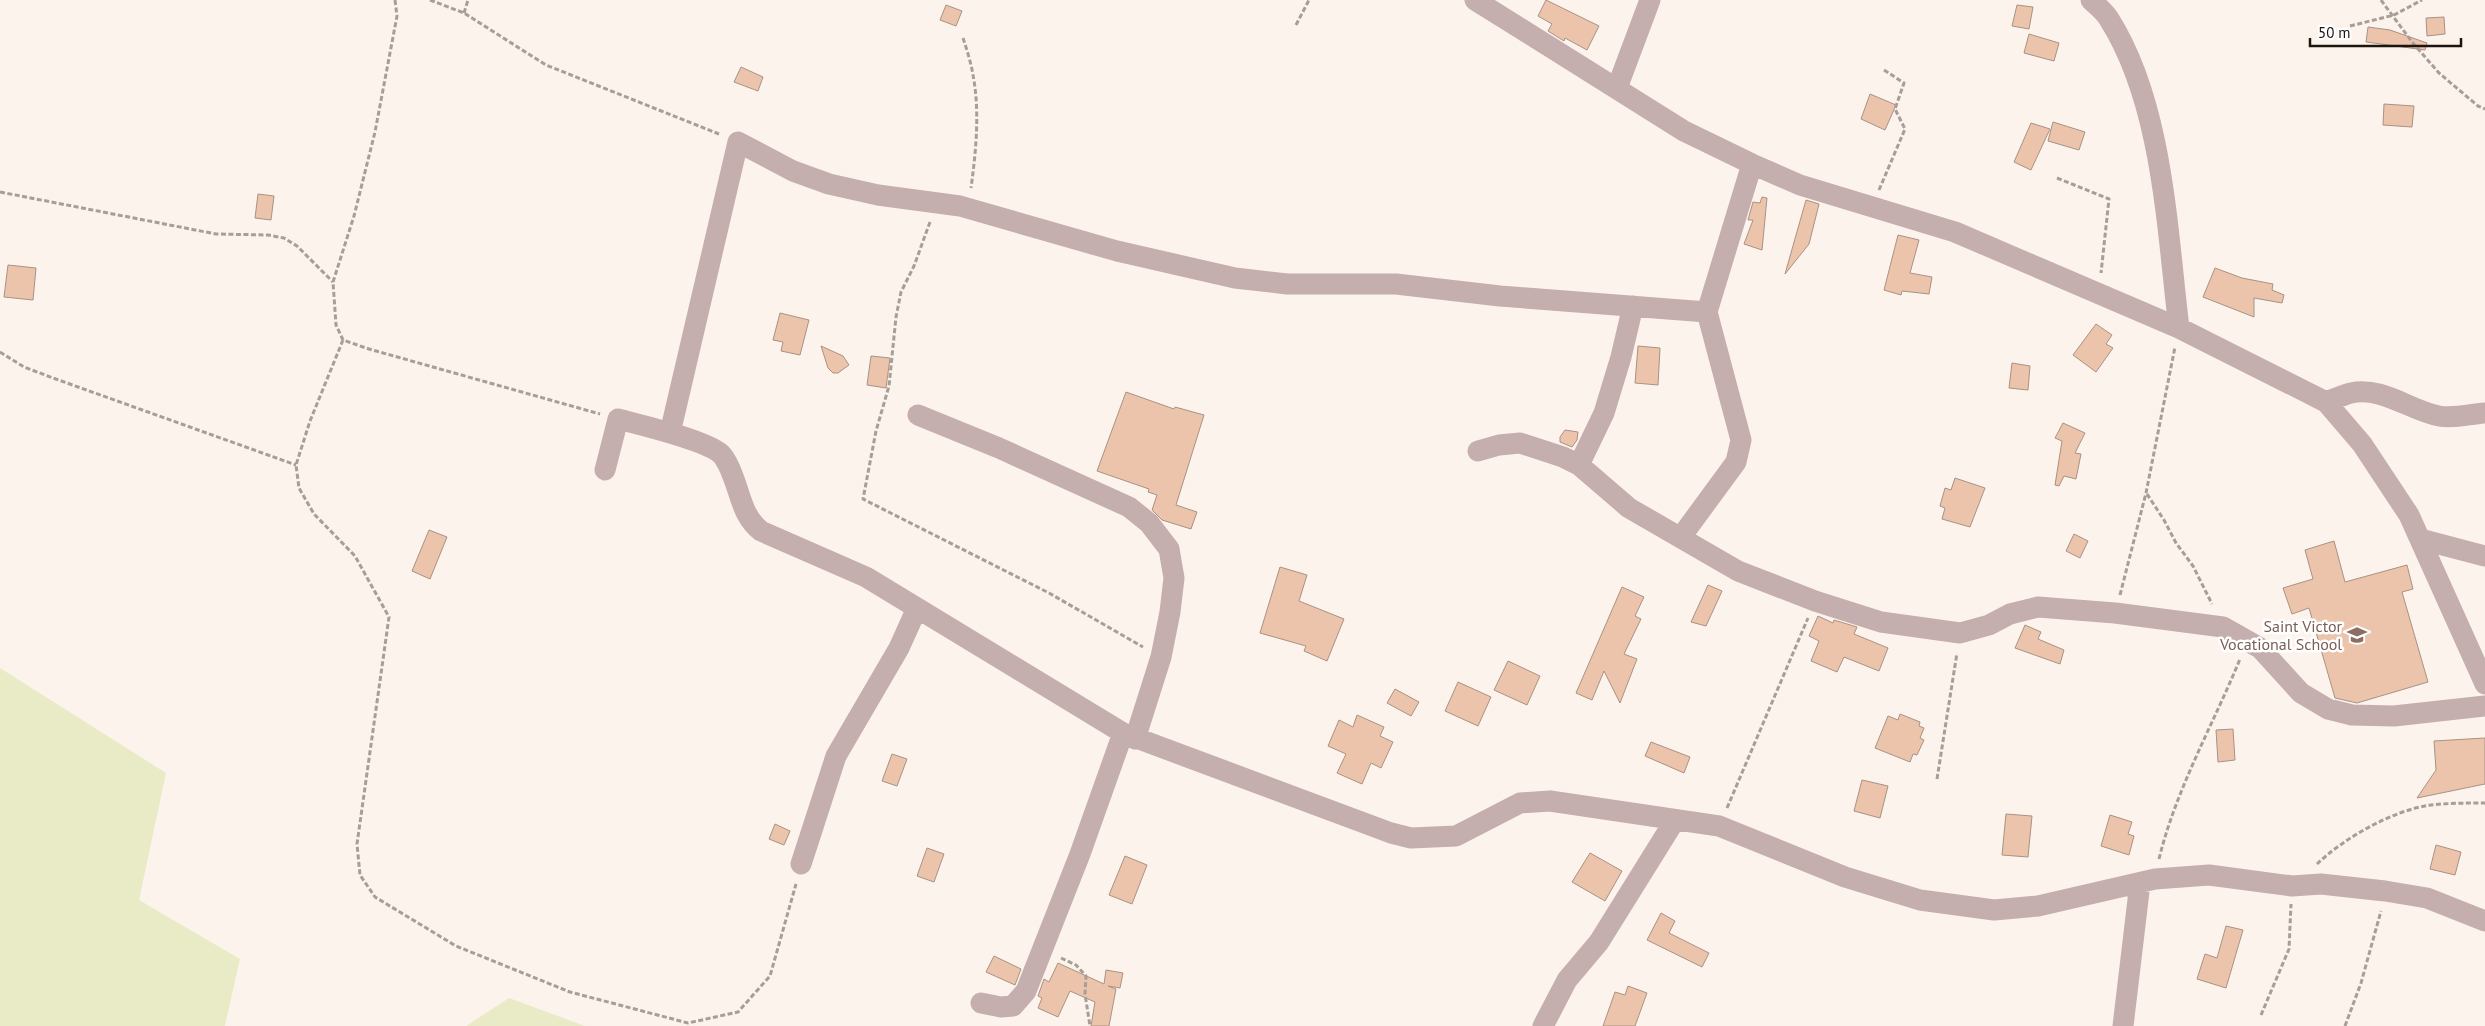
<svg xmlns="http://www.w3.org/2000/svg" width="2485" height="1026" font-family="'PT Sans',sans-serif">
<rect width="100%" height="100%" fill="#fdf3ed"/>
<path fill="#e8ebc6" d="M0 668 166 773 139 900 240 959 225 1026H0Z
M509 998 585 1026H466Z"/>
<path fill="#ebc4ab" stroke="#a89284" d="M1546 0 1599 26 1587 50 1565 38 1564 41 1548 31 1552 24 1538 16Z
M946 5 962 11 956 26 940 20Z
M2017 5 2033 7 2029 29 2012 26Z
M2444 17 2445 34 2427 36 2426 18Z
M2368 27 2390 30 2427 43 2425 50 2366 42Z
M2029 34 2059 43 2054 61 2024 53Z
M741 67 763 77 758 91 734 82Z
M1870 94 1896 105 1885 130 1861 119Z
M2384 104 2414 106 2412 127 2383 125Z
M2053 122 2085 132 2079 150 2048 141Z
M2031 123 2050 129 2031 170 2014 162Z
M258 194 274 196 271 220 255 218Z
M1762 197 1767 198 1762 250 1744 244 1753 220H1748L1753 202 1760 203Z
M1806 200 1819 204 1809 244 1785 274Z
M1898 235 1919 240 1910 273 1932 277 1929 294 1902 291 1901 295 1884 290Z
M8 265 36 268 33 300 4 297Z
M2215 268 2242 278 2273 284 2272 290 2284 295 2282 303 2254 298V317L2203 297Z
M780 313 809 320 800 355 781 351 783 342 773 340Z
M2096 324 2112 335 2106 344 2113 348 2096 372 2073 355Z
M821 346 843 356 849 365 838 373H833L828 368Z
M1638 346 1660 348 1658 385 1635 383Z
M871 356 890 358 886 388 867 385Z
M2012 363 2030 366 2028 390 2009 388Z
M1126 392 1174 409 1175 407 1204 415 1176 505 1197 512 1191 529 1162 520 1152 510 1157 495 1148 492 1149 489 1097 471Z
M2063 423 2085 433 2075 453 2081 454 2076 479 2064 476 2059 486 2055 485 2062 441 2055 438Z
M1565 430 1578 432 1577 440 1572 447 1560 442V437Z
M1955 478 1985 488 1970 527 1942 519 1945 508 1940 506 1945 488 1951 490Z
M429 530 447 537 430 579 412 571Z
M2074 534 2088 541 2080 558 2066 551Z
M2334 541 2345 582 2407 565 2413 589 2402 592 2428 682 2357 703 2335 698 2309 608 2292 614 2283 588 2313 579 2305 550Z
M1280 567 1307 575 1299 601 1344 619 1327 661 1304 651 1306 646 1260 633Z
M1708 585 1722 591 1706 626 1691 622Z
M1622 587 1644 597 1635 616 1641 619 1624 654 1637 659 1620 703 1604 671 1592 700 1576 693Z
M1818 616 1833 623 1834 620 1857 627 1854 634 1888 648 1879 671 1844 657 1837 672 1811 661 1819 641 1809 636Z
M2025 625 2041 632 2038 639 2064 650 2060 664 2015 648Z
M1508 661 1540 676 1527 705 1494 690Z
M1458 682 1491 697 1478 726 1445 711Z
M1395 689 1419 702 1411 716 1387 703Z
M1900 714 1920 722 1919 726 1924 728 1920 738 1924 740 1917 755 1913 754 1910 762 1875 748 1888 716 1898 720Z
M1357 715 1384 727 1380 736 1393 742 1381 768 1371 763 1362 784 1337 773 1346 754 1328 746 1339 720 1353 727Z
M2233 729 2235 760 2218 762 2216 730Z
M2485 738V784L2417 798 2436 770 2434 741Z
M1651 742 1690 757 1684 773 1645 756Z
M892 754 907 759 897 786 882 781Z
M1862 780 1888 786 1880 818 1854 811Z
M2006 814 2032 816 2028 857 2002 855Z
M2110 815 2132 822 2128 834 2134 836 2129 855 2101 846Z
M775 824 790 831 784 845 769 839Z
M2436 845 2461 852 2455 875 2430 869Z
M927 848 944 854 934 882 917 876Z
M1590 853 1622 871 1605 901 1572 882Z
M1125 856 1147 865 1132 904 1109 895Z
M1661 913 1675 921 1669 933 1709 953 1702 967 1647 940Z
M2226 926 2243 930 2226 988 2197 979 2205 954 2217 958Z
M994 956 1021 969 1015 985 986 972Z
M1058 963 1104 984 1106 970 1123 973 1120 988 1108 986 1116 989 1109 1026H1091L1095 1002 1070 991 1058 1017 1038 1008 1042 998 1038 996 1044 979 1049 982Z
M1628 986 1647 993 1635 1026H1603L1615 992 1625 995Z"/>
<g fill="none" stroke-linecap="round" stroke-linejoin="round">
<path stroke="#a79e98" stroke-width="3" stroke-dasharray="5 2.5" stroke-linecap="butt" d="M395 0 397 16 375 132 354 216 333 282 336 325 343 340 369 349 600 414
M430 0 464 13 546 65 719 134
M2381 0 2412 42 2439 73 2478 106 2485 109
M464 13 468 0
M1296 25 1309 0
M2350 26 2394 15 2422 0
M963 38C967 50 971 63 973 75 980 112 976 151 971 188
M2057 178 2109 199 2101 273
M1879 190 1905 129 1895 109 1904 83 1884 70
M0 192 216 234 268 235 284 238 297 246 333 282
M930 222 914 266 901 292 896 317 889 386 876 431 863 499 1049 593 1143 647
M343 340 310 421 296 465 299 488 314 514 355 556 389 617 357 844 360 875 375 897 456 946 570 992 688 1023 738 1012 770 976 796 884
M0 352 24 367 53 378 296 465
M2147 494 2164 520 2176 543 2193 566 2212 604
M2120 595 2146 493 2175 347
M1937 779 1957 653
M1727 808 1808 618
M2159 859C2176 789 2213 725 2240 659
M2317 864C2344 838 2393 810 2431 805 2449 803 2467 803 2485 803
M1061 958 1076 965 1086 976 1085 994 1090 1026
M2261 1015 2289 949 2291 904
M2345 1026 2361 983 2381 911"/>
<path stroke="#c4aeae" stroke-width="21" d="M1475 0 1684 131 1752 164 1800 185 1955 232 2179 328 2326 402C2334 399 2343 395 2351 393 2382 386 2411 411 2439 416 2455 419 2469 414 2485 413
M2091 0C2097 6 2105 12 2109 19 2163 104 2167 230 2179 328
M1617 88 1650 0
M2326 402 2362 444 2409 515 2485 684
M918 415 999 448 1129 507 1149 523 1169 549 1174 578 1170 612 1161 657 1135 739
M670 433 738 142 793 171 829 184 878 195 960 206 1117 251 1235 278 1287 284H1396L1500 296 1707 312
M1478 451 1499 445 1520 443 1563 457 1579 465 1629 508 1738 571 1815 601 1881 622 1960 633 1989 625 2010 614 2038 607 2115 613 2223 627 2260 648 2301 693 2328 709 2352 715 2394 716 2485 706
M1579 465 1604 413 1621 357 1633 306
M605 470 618 419C641 425 705 440 721 454 725 458 730 468 732 474 741 495 742 516 761 531L866 577 1123 733 1391 833 1411 838 1456 836 1520 803 1550 801 1719 826 1845 877 1920 900 1994 910 2038 906 2155 879 2209 875 2292 886 2321 884 2385 891 2427 898 2485 921
M1681 537 1736 462 1741 440 1707 312 1752 164
M2420 539 2485 556
M801 864 836 756 899 648 917 608
M981 1003 1001 1007 1013 1006 1026 991 1080 854 1123 733
M1543 1026 1567 980 1599 942 1675 820
M2123 1026 2140 883"/>
</g>
<defs>
<symbol id="school-bare" viewBox="-9 -9 18 18"><path d="M0-5L7-2L0 1L-7-2ZM-4 1L0 2.5L4 1V4Q0 6-4 4Z" fill="#8d6e63" stroke="#fff" stroke-width="2.5" paint-order="stroke"/></symbol>
</defs>
<g fill-rule="evenodd">
<use href="#school-bare" x="2343" y="621" width="28" height="28"/>
</g>
<g text-anchor="middle" stroke-width="5" stroke-linejoin="round" paint-order="stroke">
<g font-size="16" fill="#785e54" stroke="#fff" text-anchor="end">
<text x="2342" y="632">Saint Victor<tspan x="2342" dy="18">Vocational School</tspan></text>
</g>
</g>
<path d="M2310 38v8h151v-8" fill="none" stroke="#1c140f" stroke-width="2.5"/>
<text x="2318" y="38" font-size="15" fill="#1c140f" stroke="#ffffff" stroke-width="4" paint-order="stroke">50 m</text>
</svg>
